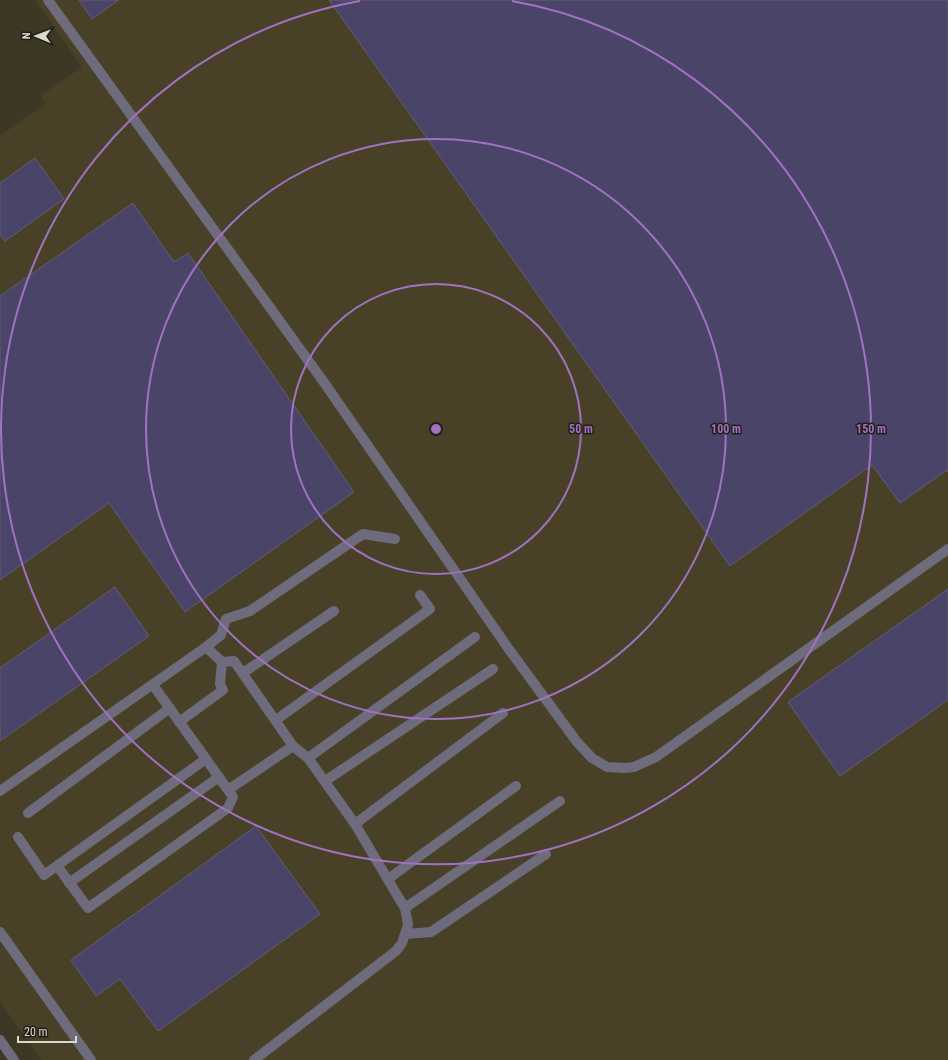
<svg xmlns="http://www.w3.org/2000/svg" width="948" height="1060" font-family="'Roboto Condensed',sans-serif">
<rect width="100%" height="100%" fill="#3d3825"/>
<path fill="#494127" d="M35 0H948V1060H42L0 1002V136L45 104 41 96 82 67Z"/>
<path fill="#4b4469" stroke="#615e72" d="M79 0H119L92 19Z
M329 0H948V472L947 470 900 503 872 465 730 566Z
M35 158 64 199 5 241 0 234V183Z
M133 203 174 262 188 253 354 492 185 612 109 503 0 580V296Z
M115 587 149 636 0 741V668Z
M948 589V700L840 776 788 702Z
M256 826 320 914 158 1031 120 979 96 996 71 960Z"/>
<g fill="none" stroke-linecap="round" stroke-linejoin="round">
<path stroke="#6d6b7c" stroke-width="10" d="M48 0 323 381 508 648 577 742 592 758 607 767 625 768 634 767 656 757 948 549
M206 647 222 662 234 661 293 746 308 758 355 824 400 900 405 908 408 925 402 943 396 951 254 1060
M243 673 334 611
M276 720 430 609 420 595
M179 722 223 690 220 684 222 662
M308 758 475 637
M325 781 493 669
M228 790 293 746
M0 791 206 647 221 635 226 619 250 611 363 534 395 539
M28 813 170 708
M355 824 503 713
M18 837 44 875 206 759 153 685
M58 867 88 908 228 808 233 797 206 759
M388 879 516 786
M69 883 219 777
M405 908 560 801
M0 932 91 1060
M406 934 431 932 546 854
M0 1040 14 1060"/>
</g>
<g fill="none" stroke="#a171c4" stroke-width="2">
<circle cx="436" cy="429" r="145"/>
<circle cx="436" cy="429" r="290"/>
<path d="M512 1A435 435 0 1 1 360 1"/>
</g>
<circle cx="436" cy="429" r="6" fill="#a171c4" stroke="#221f17" stroke-width="2"/>
<g font-size="12" text-anchor="middle" font-weight="bold" fill="#a171c4" stroke="#221f17" stroke-width="3" stroke-linejoin="round" paint-order="stroke">
<text x="581" y="433">50 m</text>
<text x="726" y="433">100 m</text>
<text x="871" y="433">150 m</text>
</g>
<g transform="translate(36 36) rotate(271)" stroke="#221f17" stroke-width="3" paint-order="stroke">
<path d="M0-3L7 15L0 10L-7 15Z" fill="#dbd8cc"/>
<text y="-6" font-size="11" font-weight="bold" text-anchor="middle" fill="#dbd8cc">N</text>
</g>
<path d="M18 1036v6h58v-6" fill="none" stroke="#dbd8cc" stroke-width="2"/>
<text x="24" y="1036" font-size="12" fill="#dbd8cc" stroke="#221f17" stroke-width="3" paint-order="stroke">20 m</text>
</svg>
